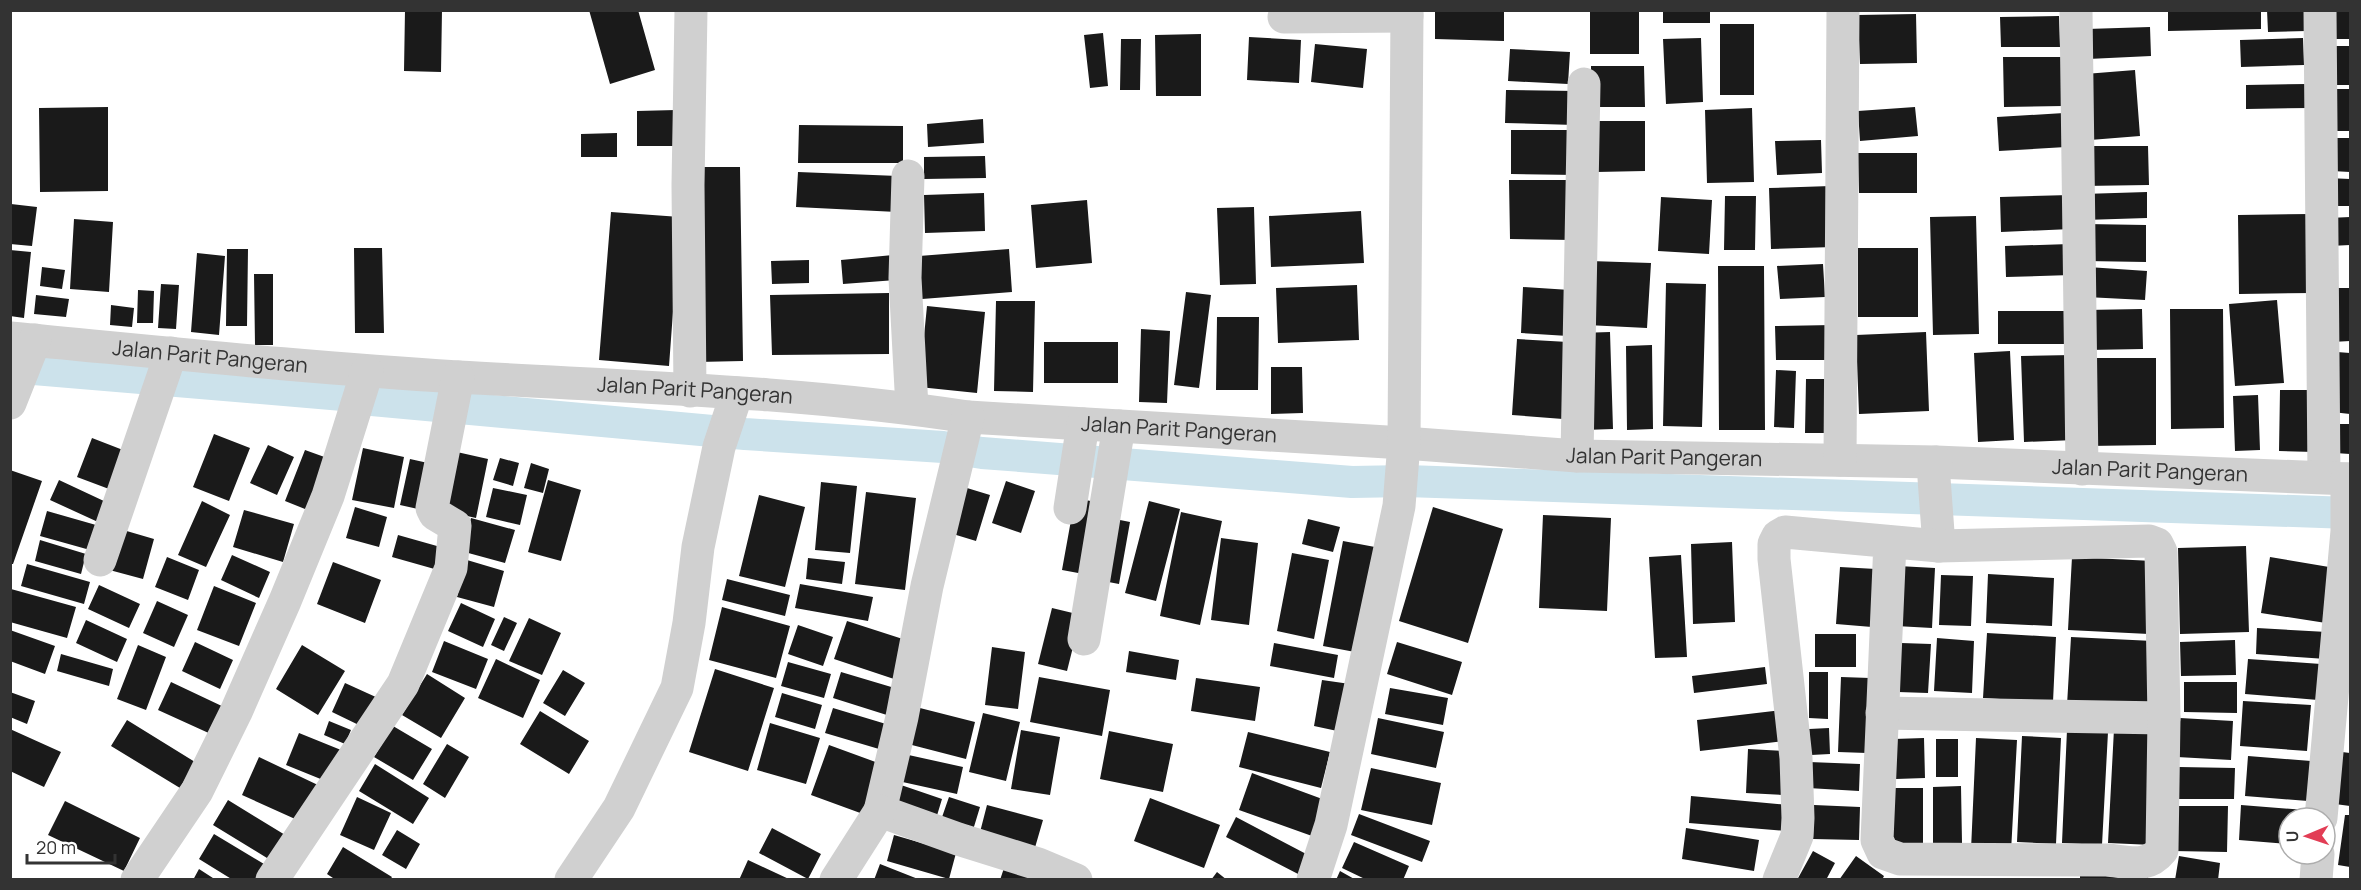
<svg xmlns="http://www.w3.org/2000/svg" width="2361" height="890" font-family="Manrope,sans-serif">
<rect width="100%" height="100%" fill="#fff"/>
<g fill="none" stroke-linecap="round" stroke-linejoin="round">
<path stroke="#cce2eb" stroke-width="32" d="M10 367 343 395
M372 400 745 434 943 447 982 453 1352 482 1406 481 2350 513"/>
</g>
<path fill="#1a1a1a" d="M405 10H442L441 72 404 71Z
M589 10H638L655 70 610 84Z
M1435 10H1504V41L1435 39Z
M1590 10H1639V54H1590Z
M1663 10H1710V23H1663Z
M2168 10H2261V29L2168 31Z
M2267 10H2306L2307 31 2268 32Z
M2330 10H2350V39H2329Z
M1916 14 1917 63 1860 64 1858 15Z
M2059 16 2060 47H2001L2000 17Z
M1720 24H1754V95H1720Z
M2150 27 2151 56 2088 59 2087 29Z
M1103 33 1108 86 1090 88 1084 35Z
M1201 34V96H1156L1155 35Z
M1249 37 1301 40 1299 83 1247 80Z
M1701 38 1703 102 1666 104 1663 39Z
M2303 38 2304 65 2241 67 2240 40Z
M1121 39H1141L1140 90H1120Z
M1315 44 1367 49 1363 88 1311 82Z
M2330 46H2350V85H2331Z
M1510 49 1570 52 1568 84 1508 81Z
M2003 57H2062L2063 106 2004 107Z
M1591 66H1644L1645 107H1591Z
M2135 70 2140 136 2090 140 2085 74Z
M2308 84 2309 108 2246 109V85Z
M2327 89H2350V131H2327Z
M1506 90 1575 91V125L1505 123Z
M108 107V191L40 192 39 108Z
M1915 107 1918 136 1860 141 1858 111Z
M1752 108 1754 182 1707 183 1705 110Z
M676 110 677 146H637V111Z
M2064 113 2066 147 1999 151 1997 117Z
M983 119 984 143 928 147 927 124Z
M1595 121H1645V171L1596 172Z
M799 125 903 126V163H798Z
M1511 130H1577V175L1511 174Z
M617 133V157H581V134Z
M2333 138H2350V172L2332 171Z
M1821 140 1822 173 1777 175 1775 141Z
M2083 146H2148L2149 185 2083 186Z
M1858 153H1917V193H1859Z
M985 156 986 178 924 179V157Z
M694 167H740L743 361 697 362Z
M798 172 898 176 897 212 796 207Z
M2327 178 2350 179V206H2326Z
M1509 180H1573V240L1510 239Z
M1831 186 1833 247 1771 249 1769 188Z
M2147 192V218L2084 220 2083 194Z
M984 193 985 231 925 233 924 195Z
M2070 195 2071 229 2001 232 2000 197Z
M1725 196H1756L1755 250H1724Z
M1661 197 1712 200 1709 254 1658 251Z
M1087 200 1092 263 1036 268 1031 205Z
M11 204 37 207 32 246 10 244Z
M1254 207 1256 284 1220 285 1217 208Z
M1361 211 1364 263 1271 267 1269 216Z
M611 212 680 217 669 366 599 360Z
M2312 214 2314 293 2239 294 2238 215Z
M1976 216 1979 334 1933 335 1930 217Z
M2350 217V245L2330 246 2329 218Z
M74 219 113 222 109 292 70 289Z
M2086 224 2146 225V262L2086 261Z
M2070 244 2071 275 2006 277 2005 246Z
M354 248H382L384 333H355Z
M1858 248H1918V317H1858Z
M227 249H248L247 326H226Z
M1009 249 1012 292 922 299 919 256Z
M10 250 31 252 24 318 10 316Z
M197 253 225 256 219 335 191 332Z
M893 255 896 280 843 284 841 260Z
M809 260V283L772 284 771 261Z
M1590 261 1651 263 1647 328 1587 325Z
M1823 264 1825 297 1780 299 1777 266Z
M1718 266H1764L1765 430H1719Z
M42 267 65 270 62 289 40 286Z
M2088 267 2147 271 2145 300 2086 297Z
M254 274H273V345H255Z
M1666 283 1706 284 1702 427 1663 426Z
M161 284 179 285 176 329 158 328Z
M1357 285 1359 340 1278 343 1276 288Z
M1523 287 1570 290 1568 336 1521 333Z
M2332 288H2350V341L2332 342Z
M138 290 154 291 153 323H137Z
M1186 292 1211 295 1199 388 1174 385Z
M889 293V354L772 355 770 295Z
M36 295 69 299 66 317 34 314Z
M2277 300 2284 383 2235 386 2229 304Z
M996 301H1035L1033 392 994 391Z
M111 305 134 308 132 327 110 325Z
M927 306 985 312 977 393 919 387Z
M2142 309 2143 349 2087 350 2086 310Z
M2170 309H2223L2224 428 2171 429Z
M1998 311H2067L2068 344H1998Z
M1217 317H1259L1258 390H1216Z
M1833 325V360H1776L1775 326Z
M1141 329 1170 331 1167 403 1139 402Z
M1610 332 1613 429 1584 430 1580 333Z
M1926 332 1929 411 1859 414 1856 335Z
M1517 339 1568 342 1563 419 1512 415Z
M1044 342H1118V383H1044Z
M1652 345 1653 429 1627 430 1626 346Z
M2010 351 2014 440 1978 442 1974 353Z
M2337 352 2350 353V414L2332 412Z
M2073 355 2075 440 2024 442 2021 356Z
M2087 358H2156V445L2088 446Z
M1271 367H1302L1303 413 1271 414Z
M1776 370 1796 371 1794 428 1774 427Z
M1806 379H1834V433H1805Z
M2280 390H2315V452L2279 451Z
M2258 395 2260 450 2235 451 2233 396Z
M2336 424H2350V454L2335 453Z
M214 434 250 448 229 501 193 487Z
M92 438 123 450 109 489 77 477Z
M268 445 294 457 277 495 250 483Z
M363 448 404 457 394 508 352 500Z
M305 450 330 459 310 511 285 501Z
M448 450 488 459 476 518 436 509Z
M500 458 519 463 513 486 493 480Z
M410 459 437 465 427 511 400 505Z
M531 463 549 469 543 493 524 488Z
M10 470 42 481 13 564H10Z
M59 480 106 502 98 522 50 500Z
M548 480 581 490 561 561 528 552Z
M1006 481 1035 491 1021 533 992 523Z
M821 482 857 486 850 553 815 550Z
M493 488 527 495 520 525 486 517Z
M967 488 990 495 976 541 953 534Z
M866 492 916 498 905 590 855 584Z
M759 495 805 507 785 587 739 576Z
M1075 498 1101 503 1089 575 1062 570Z
M202 501 230 515 206 567 178 555Z
M1149 501 1180 509 1156 601 1125 593Z
M355 507 387 517 379 547 346 538Z
M1433 507 1503 529 1468 643 1399 621Z
M244 510 294 524 283 562 233 547Z
M47 511 96 525 90 550 40 536Z
M1181 512 1222 521 1200 625 1160 616Z
M1543 515 1611 518 1607 611 1539 608Z
M471 518 515 530 505 563 461 551Z
M1110 518 1130 522 1119 584 1098 580Z
M1308 519 1340 527 1333 552 1302 544Z
M113 527 154 539 143 579 102 568Z
M398 535 444 548 438 570 392 557Z
M1221 538 1258 543 1249 625 1211 620Z
M40 540 86 554 81 574 35 561Z
M1343 541 1375 547 1355 652 1323 646Z
M1732 542 1735 622 1693 624 1691 544Z
M2246 546 2249 632 2180 634 2178 548Z
M1292 553 1329 560 1314 639 1277 631Z
M232 555 270 572 259 598 221 580Z
M1681 555 1687 657 1655 658 1649 557Z
M167 557 199 570 188 600 155 587Z
M2072 557 2153 561 2149 634 2068 630Z
M2270 557 2335 568 2326 623 2261 613Z
M808 558 845 562 842 584 806 579Z
M467 560 504 571 494 607 457 597Z
M333 562 381 580 365 623 317 604Z
M27 564 90 582 84 604 21 586Z
M1898 566 1935 568 1932 628 1896 626Z
M1840 567 1876 569 1872 627 1836 624Z
M1988 574 2054 578 2052 626 1986 623Z
M1941 575 1973 576 1971 626 1939 625Z
M727 579 790 595 785 616 722 600Z
M800 584 873 597 868 621 795 608Z
M99 585 140 604 129 628 88 609Z
M214 586 256 603 239 646 197 630Z
M11 589 76 607 67 638 10 622Z
M157 601 188 615 174 647 143 633Z
M461 603 495 619 483 647 448 631Z
M722 607 790 626 776 678 709 660Z
M1052 608 1081 615 1067 671 1038 664Z
M504 617 517 623 504 651 491 645Z
M529 618 561 633 542 675 509 661Z
M86 620 127 639 117 662 76 643Z
M847 621 912 642 900 681 834 659Z
M798 625 833 637 823 666 788 654Z
M2257 628 2327 632 2326 659 2256 654Z
M10 630 55 646 45 674 10 661Z
M1987 633 2056 637 2053 702 1983 698Z
M1815 634H1856V667H1815Z
M2071 637 2153 641 2149 709 2067 705Z
M1937 638 1974 641 1972 693 1934 691Z
M2235 640 2236 675 2181 676 2180 642Z
M444 641 488 659 476 689 432 672Z
M195 642 233 660 220 689 182 671Z
M1397 642 1462 662 1452 695 1387 674Z
M1274 643 1338 655 1334 678 1270 666Z
M1901 643 1931 644 1928 693 1898 692Z
M138 645 166 657 146 710 117 699Z
M302 645 345 671 318 715 276 689Z
M992 647 1025 652 1018 709 985 705Z
M1129 651 1179 660 1176 680 1126 672Z
M61 654 113 669 109 686 57 671Z
M496 659 540 680 523 718 478 698Z
M2248 659 2321 664 2318 700 2245 694Z
M788 662 831 674 824 698 781 686Z
M1765 667 1767 684 1694 693 1692 676Z
M715 669 774 688 748 771 689 752Z
M563 670 585 683 565 716 543 703Z
M841 672 898 689 890 716 833 698Z
M1809 672H1828V719L1809 718Z
M427 674 465 698 441 738 402 715Z
M1039 677 1110 690 1102 736 1030 722Z
M1841 677 1870 678 1867 753 1838 752Z
M1196 678 1260 687 1255 721 1191 711Z
M1322 680 1350 684 1342 732 1314 726Z
M171 682 226 708 213 735 158 710Z
M2184 682H2237V713L2184 712Z
M345 683 378 698 365 728 332 712Z
M1390 688 1448 698 1443 725 1385 714Z
M10 692 35 701 27 724 10 717Z
M782 693 822 705 815 729 775 717Z
M2243 701 2311 705 2307 751 2240 746Z
M916 707 975 722 966 759 908 744Z
M833 708 886 724 879 749 825 733Z
M1782 710 1785 741 1700 751 1697 720Z
M540 711 589 741 569 774 520 744Z
M983 713 1020 722 1006 781 969 772Z
M1378 718 1444 732 1436 768 1371 754Z
M2180 718 2233 721 2231 760 2177 757Z
M127 720 195 762 180 788 111 746Z
M329 721 351 730 345 744 324 735Z
M770 723 820 738 806 784 757 770Z
M393 726 432 749 413 780 374 757Z
M1829 728 1830 754 1811 755 1809 729Z
M10 729 61 752 44 787 10 771Z
M2114 729 2159 731 2153 845 2108 843Z
M1021 730 1060 737 1050 795 1011 789Z
M2067 730 2108 732 2102 845 2062 843Z
M1109 731 1173 744 1163 792 1100 779Z
M1248 732 1330 752 1321 788 1239 767Z
M299 733 341 750 328 782 286 765Z
M2022 736 2061 738 2056 844 2017 842Z
M1924 738 1925 778 1896 779 1894 739Z
M1976 738 2017 740 2011 852 1971 850Z
M1936 739H1958V777H1936Z
M447 744 469 757 445 798 423 784Z
M829 745 881 764 863 814 811 795Z
M1748 749 1786 751 1784 795 1746 793Z
M2342 752 2350 753V806L2335 804Z
M904 754 963 767 957 794 898 781Z
M2248 756 2311 761 2308 801 2245 796Z
M259 757 320 786 304 823 242 795Z
M1809 762 1860 764 1859 791 1808 788Z
M375 764 429 798 413 824 359 791Z
M2179 767 2235 768 2234 799H2179Z
M1371 768 1441 783 1432 825 1361 810Z
M1252 773 1325 800 1312 836 1239 810Z
M901 785 942 799 935 822 894 807Z
M1961 786 1962 843H1933V787Z
M1893 788H1923V844L1893 845Z
M1691 796 1788 805 1786 831 1689 823Z
M357 797 391 813 374 850 340 835Z
M949 797 980 807 973 830 941 820Z
M1150 798 1220 825 1204 868 1134 841Z
M228 800 295 841 280 866 213 825Z
M65 801 140 838 124 871 48 835Z
M987 805 1043 820 1034 851 979 836Z
M1814 805 1860 807 1859 840 1813 839Z
M2241 805 2305 810 2304 818H2289V844L2239 840Z
M2174 806H2228L2227 852 2173 851Z
M1359 814 1430 841 1422 862 1351 835Z
M2345 815H2350V867L2338 865Z
M1236 817 1310 856 1300 875 1226 837Z
M772 828 821 854 808 879 759 853Z
M1686 828 1759 840 1754 871 1682 859Z
M397 830 420 844 406 869 382 855Z
M214 834 269 867 262 880H233L199 859Z
M894 835 956 853 949 879 887 861Z
M1354 842 1409 866 1403 880H1367L1342 868Z
M343 847 392 877 390 880H336L327 874Z
M1813 851 1835 863 1826 880H1797Z
M1856 856 1884 876 1882 880H1839Z
M2179 856 2220 863 2218 880H2175Z
M748 860 791 880H739Z
M880 864 918 879V880H874Z
M1004 868 1037 880H1000Z
M199 869 216 880H193Z
M1340 871 1356 880H1336Z
M2147 871 2148 880H2080V873Z
M1217 872 1227 880H1211Z"/>
<g fill="none" stroke-linecap="round" stroke-linejoin="round">
<g stroke="#d0d0d0" stroke-width="33">
<path d="M2076 10 2082 469"/>
<path d="M2320 10 2324 477"/>
<path d="M1284 17 1407 16"/>
<path d="M908 176 905 278 912 408"/>
<path id="s1" d="M10 338C159 352 308 368 458 377 627 387 799 391 968 417L1404 443 1577 456 1936 462 2350 479"/>
<path d="M690 391 688 185 691 10"/>
<path d="M10 403 35 340"/>
<path d="M968 417 927 586 902 717 880 811 958 839 1038 864 1076 880"/>
<path d="M1577 456 1584 84"/>
<path d="M1840 460 1843 10"/>
<path d="M1936 462 1934 478 1939 546"/>
<path d="M1070 508 1083 424"/>
<path d="M100 560 171 353"/>
<path d="M1084 639 1119 426"/>
<path d="M1882 713 2164 718"/>
<path d="M2321 818 2347 531V479"/>
<path d="M137 880 197 791 236 712 285 601 328 496 367 372"/>
<path d="M272 880 403 684 451 568 455 526 435 514 432 508 458 377"/>
<path d="M571 880 619 808 677 688 689 623 698 547 719 447 737 393"/>
<path d="M836 880 880 811"/>
<path d="M1313 880 1331 825 1399 506 1404 443 1407 10"/>
<path d="M1779 880 1797 836 1798 818 1796 758 1774 559V544L1778 536 1785 532 1939 546 2149 541 2157 544 2161 552 2164 718 2162 850C2147 869 2129 862 2107 860L1900 859 1883 853 1877 840 1890 542"/>
<path d="M2316 880 2318 854"/>
</g>
</g>
<g text-anchor="middle" stroke-width="6" stroke-linejoin="round" paint-order="stroke">
<g font-size="21" fill="#333" stroke="#fff">
<text dy="7" stroke="none"><textPath href="#s1" startOffset="201">Jalan Parit Pangeran</textPath></text>
<text dy="7" stroke="none"><textPath href="#s1" startOffset="687">Jalan Parit Pangeran</textPath></text>
<text dy="7" stroke="none"><textPath href="#s1" startOffset="1173">Jalan Parit Pangeran</textPath></text>
<text dy="7" stroke="none"><textPath href="#s1" startOffset="1659">Jalan Parit Pangeran</textPath></text>
<text dy="7" stroke="none"><textPath href="#s1" startOffset="2145">Jalan Parit Pangeran</textPath></text>
</g>
</g>
<rect width="2361" height="890" fill="none" stroke="#333333" stroke-width="24"/>
<g transform="translate(2307 836) rotate(268)"><circle r="28" fill="#ffffff" stroke="#adadad" stroke-width="1.5"/>
<path d="M0-4.5L10 22L0 15L-10 22Z" fill="#e23d55"/>
<text y="-9" font-size="16" font-weight="bold" text-anchor="middle" fill="#333333">U</text>
</g>
<path d="M27 854v9h88v-9" fill="none" stroke="#333333" stroke-width="3"/>
<text x="36" y="854" font-size="18" fill="#333333" stroke="#ffffff" stroke-width="4.5" paint-order="stroke">20 m</text>
</svg>
